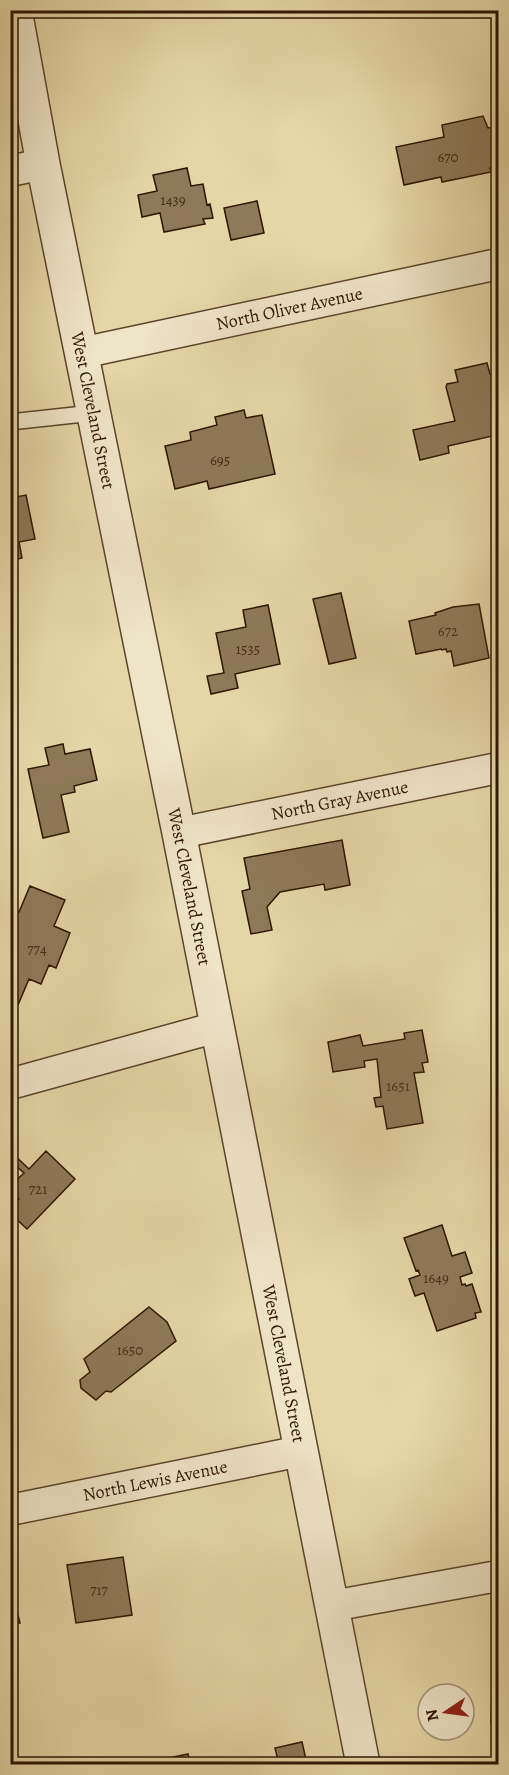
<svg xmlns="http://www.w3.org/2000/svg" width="509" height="1775" font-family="Alegreya,serif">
<rect width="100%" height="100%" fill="#e5d6a7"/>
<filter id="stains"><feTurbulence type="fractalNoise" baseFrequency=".00333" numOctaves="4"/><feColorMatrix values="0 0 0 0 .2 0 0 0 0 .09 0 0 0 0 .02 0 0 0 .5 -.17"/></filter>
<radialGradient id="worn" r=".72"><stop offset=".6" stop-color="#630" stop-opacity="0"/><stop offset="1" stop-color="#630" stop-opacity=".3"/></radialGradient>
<path fill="#8e7958" stroke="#2f1502" stroke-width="1.5" d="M483 116 488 128 498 126V166L490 168 491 172 442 182 441 177 404 185 396 147 444 137 442 125Z
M187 168 191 186 203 184 207 205 210 204 213 218 203 219 205 224 164 232 160 213 142 217 138 195 157 191 153 175Z
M257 201 264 233 231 240 224 208Z
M487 363 490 374 498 373V421L495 422 497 435 448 446 449 453 420 460 413 430 455 421 446 387 447 384 458 382 455 370Z
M244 410 246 418 262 415 275 474 209 489 207 481 175 489 165 446 191 440 190 432 217 425 215 417Z
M26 495 35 539 19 542 22 558 10 561V498Z
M341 593 356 658 329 664 313 599Z
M479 604 489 658 454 666 451 651 447 652 446 649 442 650 441 649 416 654 409 621 436 615 435 613 453 607Z
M268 605 280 664 235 674 238 688 211 694 207 676 224 673 216 633 246 627 243 610Z
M63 744 65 754 90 749 97 780 74 786 75 792 61 795 69 832 43 838 28 769 49 765 45 748Z
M342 840 350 885 325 890 324 884 280 892 267 907 272 930 251 934 242 891 250 889 244 858Z
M30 886 65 900 54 926 70 933 56 968 49 965 41 984 29 979 18 1005 10 1002V908L19 912Z
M422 1030 428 1062 422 1063 424 1072 414 1073 423 1123 387 1129 383 1106 376 1107 374 1098 381 1097 377 1059 364 1061 365 1067 333 1072 328 1042 360 1035 363 1046 405 1039 404 1033Z
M10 1151 29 1169 46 1151 75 1179 27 1229 10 1213V1207L19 1199 10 1191V1186L24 1173 16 1166 10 1171Z
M442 1225 452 1256 465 1252 472 1273 460 1277 462 1285 465 1284 466 1286 472 1284 481 1312 475 1313 476 1318 437 1331 424 1293 415 1296 409 1279 420 1275 418 1270 416 1271 404 1238Z
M149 1307 167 1322 176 1341 111 1392 106 1391 96 1400 81 1388 80 1380 90 1372 84 1359Z
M123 1557 132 1615 76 1623 67 1565Z
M10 1585 20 1623 10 1625Z
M492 1697H498V1723H491Z
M302 1742 307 1764H279L275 1748Z
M188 1754 190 1764H140Z"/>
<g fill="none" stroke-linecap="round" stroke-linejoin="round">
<defs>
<path id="service" d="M10 422 93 413"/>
<g id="minor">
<path d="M10 171 43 164"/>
<path id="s1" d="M81 353 498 264"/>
<path id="s2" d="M179 833 498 768"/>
<path d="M10 1084 217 1027"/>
<path id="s3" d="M10 1510 301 1451"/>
<path d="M332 1606 498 1576"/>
</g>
<g id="tertiary">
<path id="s4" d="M15 10 43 164 179 833 363 1764"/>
</g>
</defs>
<use href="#service" stroke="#5c452b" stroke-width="18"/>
<use href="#minor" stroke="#5c452b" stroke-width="33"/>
<use href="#tertiary" stroke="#5c452b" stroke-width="36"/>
<use href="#service" stroke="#eee4c6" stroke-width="15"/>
<use href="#minor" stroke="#eee4c6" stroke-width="30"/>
<use href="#tertiary" stroke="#eee4c6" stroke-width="33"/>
</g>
<g text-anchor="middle" stroke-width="6" stroke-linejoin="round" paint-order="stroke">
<g font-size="15" fill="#472e18">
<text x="448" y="162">670</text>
<text x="173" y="205">1439</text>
<text x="220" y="465">695</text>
<text x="448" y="636">672</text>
<text x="248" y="654">1535</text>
<text x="37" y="954">774</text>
<text x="398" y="1091">1651</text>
<text x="38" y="1194">721</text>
<text x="436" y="1283">1649</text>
<text x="130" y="1355">1650</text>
<text x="99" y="1595">717</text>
</g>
<g font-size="18" fill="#2f1502" stroke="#eee4c6">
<text dy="6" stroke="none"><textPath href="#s1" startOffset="213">North Oliver Avenue</textPath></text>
<text dy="6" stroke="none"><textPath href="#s4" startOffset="408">West Cleveland Street</textPath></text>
<text dy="6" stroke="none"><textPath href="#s2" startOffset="164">North Gray Avenue</textPath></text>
<text dy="6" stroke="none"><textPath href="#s4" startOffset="894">West Cleveland Street</textPath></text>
<text dy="6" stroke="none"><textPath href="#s4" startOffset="1380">West Cleveland Street</textPath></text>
<text dy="6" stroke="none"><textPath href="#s3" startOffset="148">North Lewis Avenue</textPath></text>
</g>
</g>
<rect width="509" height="1775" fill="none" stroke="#e5d6a7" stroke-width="36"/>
<rect x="12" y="12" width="485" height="1751" fill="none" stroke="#2f1502" stroke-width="3"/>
<rect x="18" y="18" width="473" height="1739" fill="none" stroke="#2f1502" stroke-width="1.5"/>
<g transform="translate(446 1712) rotate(257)"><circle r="28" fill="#eee4c6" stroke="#a29178" stroke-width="1.5"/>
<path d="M0-4.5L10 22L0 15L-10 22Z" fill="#8f2418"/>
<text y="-9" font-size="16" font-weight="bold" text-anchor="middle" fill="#2f1502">N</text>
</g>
<rect width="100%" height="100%" filter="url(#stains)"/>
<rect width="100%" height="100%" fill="url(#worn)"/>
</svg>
